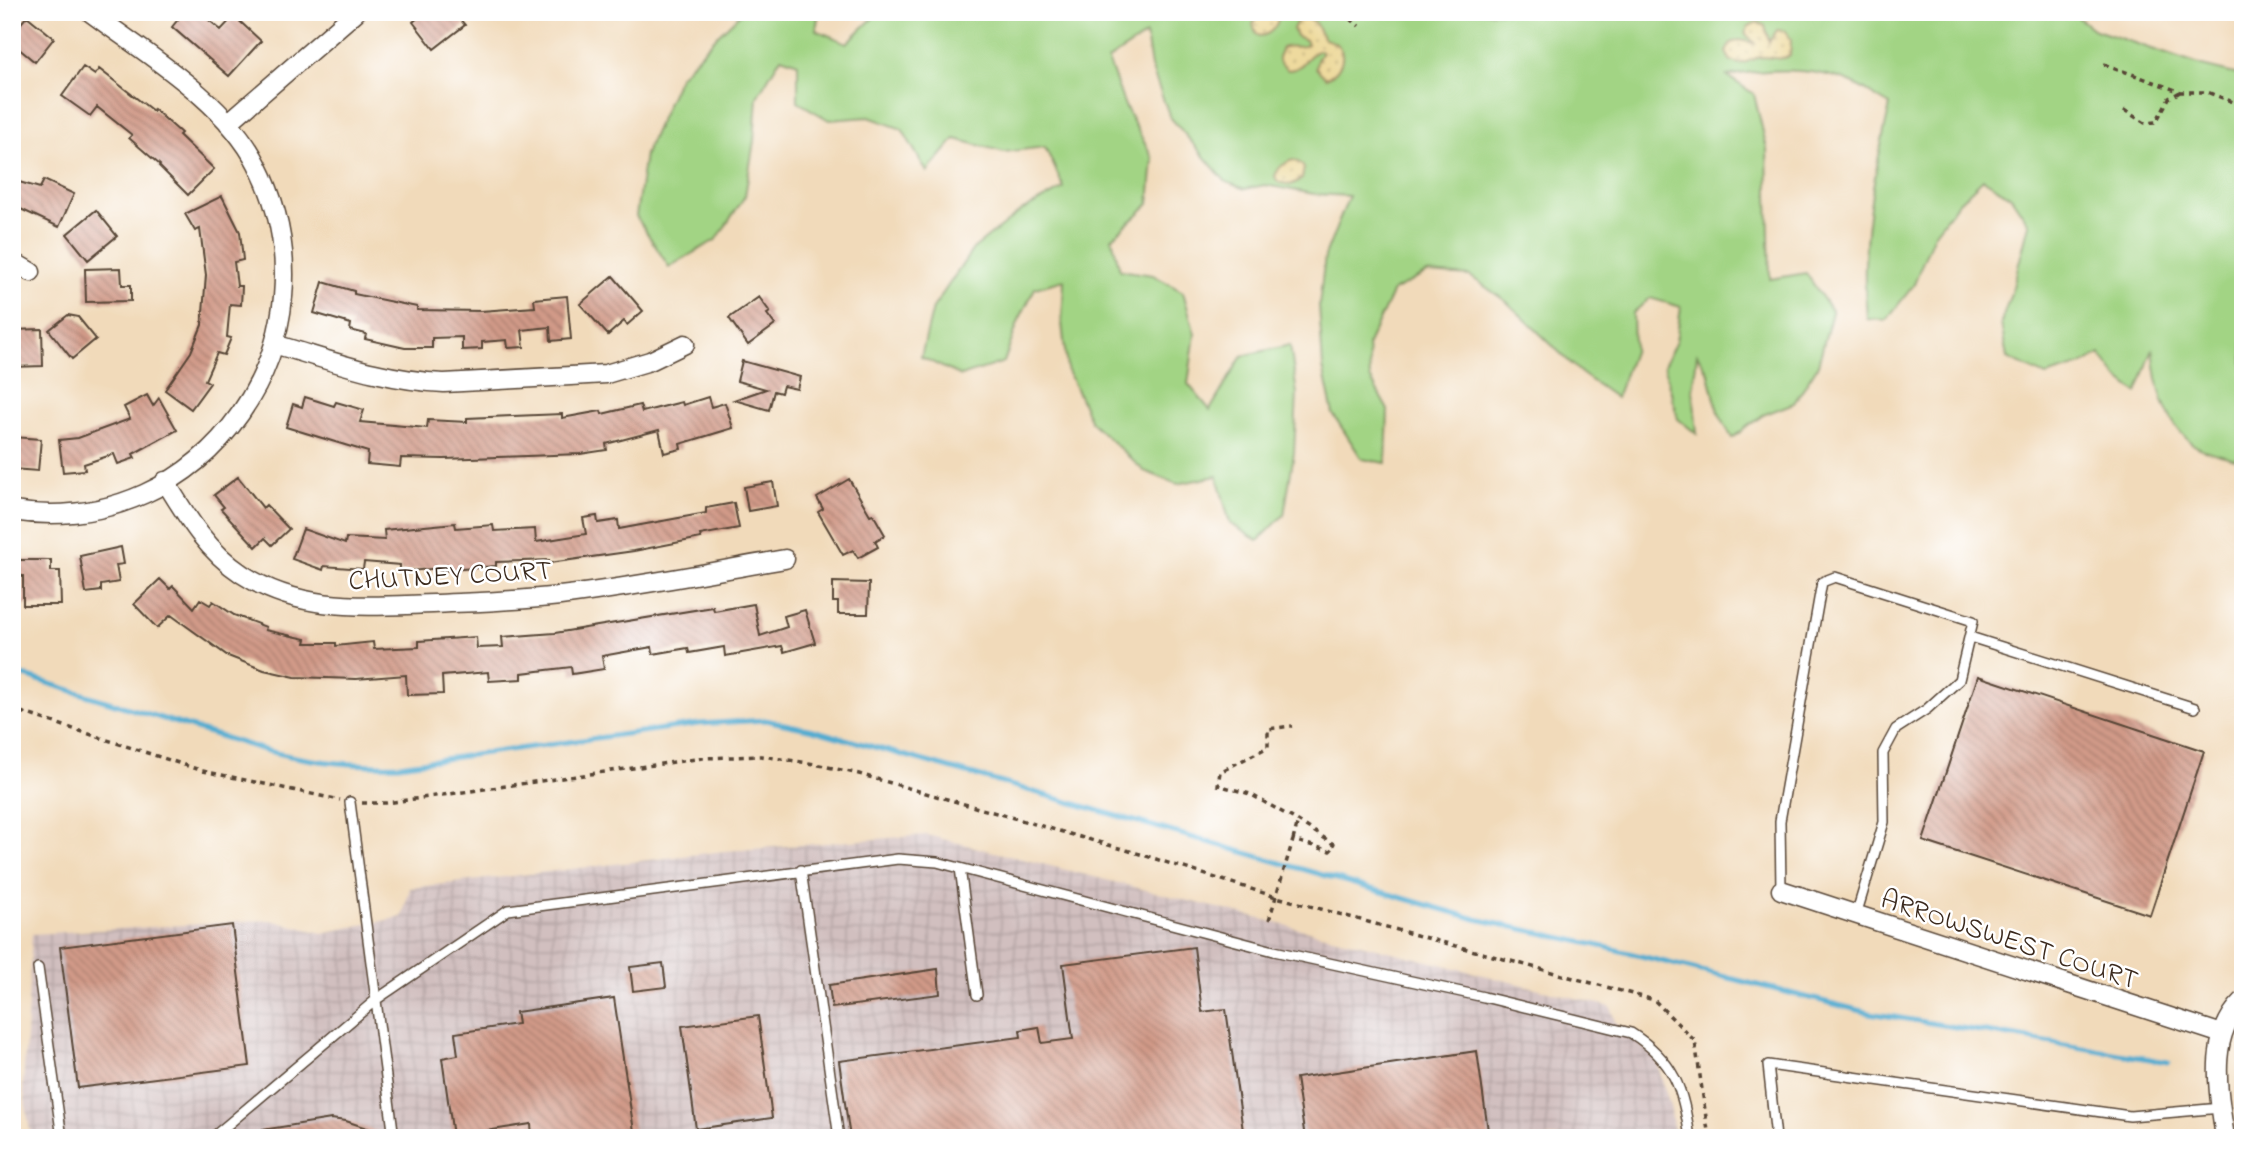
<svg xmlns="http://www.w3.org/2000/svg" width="2255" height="1150" font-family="'Indie Flower',sans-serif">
<defs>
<pattern id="industrial-grid" width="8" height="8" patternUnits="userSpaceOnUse" patternTransform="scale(1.75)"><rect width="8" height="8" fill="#d1bfbf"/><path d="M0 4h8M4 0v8" fill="none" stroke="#b4a4a4"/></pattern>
<pattern id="sand-dots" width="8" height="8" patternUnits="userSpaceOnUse" patternTransform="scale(1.75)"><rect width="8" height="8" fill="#eeda9e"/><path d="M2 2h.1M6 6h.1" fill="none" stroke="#cdbb88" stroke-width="1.8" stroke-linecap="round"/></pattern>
<pattern id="building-back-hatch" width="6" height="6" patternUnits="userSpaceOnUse" patternTransform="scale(1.75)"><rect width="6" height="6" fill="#d19a88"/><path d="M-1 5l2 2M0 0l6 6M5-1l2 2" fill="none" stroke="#ab7e6f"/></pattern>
</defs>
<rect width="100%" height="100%" fill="#fff"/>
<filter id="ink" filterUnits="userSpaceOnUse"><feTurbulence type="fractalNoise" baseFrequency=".0143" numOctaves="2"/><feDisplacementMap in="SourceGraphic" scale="14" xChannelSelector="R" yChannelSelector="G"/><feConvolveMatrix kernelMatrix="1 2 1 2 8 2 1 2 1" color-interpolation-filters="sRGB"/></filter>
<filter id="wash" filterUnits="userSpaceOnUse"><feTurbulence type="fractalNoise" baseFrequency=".00686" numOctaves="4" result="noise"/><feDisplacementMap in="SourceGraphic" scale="28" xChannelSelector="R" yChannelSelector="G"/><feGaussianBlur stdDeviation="1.57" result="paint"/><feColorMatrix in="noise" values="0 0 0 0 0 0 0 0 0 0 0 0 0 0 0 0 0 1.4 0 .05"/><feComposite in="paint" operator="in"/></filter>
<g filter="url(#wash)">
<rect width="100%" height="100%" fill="#f1daba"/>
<path fill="url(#industrial-grid)" d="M927 835 1611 1007 1615 1022 1656 1059 1671 1110 1674 1138H31L23 1087 32 934 270 920 322 933 402 917 410 888 725 851Z"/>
<path fill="#a2d484" stroke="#6e7f51" stroke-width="2" d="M742 12H819L816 30 847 43 879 12H2071L2093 29 2202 66 2243 76V451L2235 459C2223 455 2204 452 2194 445 2163 421 2156 384 2153 348L2137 393 2117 377 2100 354 2082 365 2046 376 2007 358 2001 323 2013 287 2029 224 2011 197 1983 179 1957 204 1934 234 1913 286 1886 320 1867 319C1866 301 1864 283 1865 265 1866 212 1878 158 1890 105 1877 98 1865 89 1852 83 1813 66 1767 69 1727 76L1754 94 1767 149 1770 279 1806 273 1832 312 1818 365 1794 403 1763 415 1732 438 1718 412 1709 374 1697 354 1693 390 1697 434 1678 419 1664 365 1676 342 1681 307 1650 298 1633 313 1634 349 1616 398 1581 373 1507 302 1470 276 1427 273 1393 291 1368 344 1370 378 1388 410 1386 463 1362 459 1333 414 1323 367 1319 305 1325 256 1349 196 1314 194 1265 185 1245 189 1226 182 1170 117 1151 67 1146 35 1108 60 1125 106 1153 159 1149 204 1112 238 1120 270 1153 275 1183 292 1195 334 1188 384 1210 410 1242 356 1290 345 1297 394 1294 453 1284 515 1258 541 1230 523 1217 476 1177 484 1144 471 1091 422 1067 369 1062 323 1064 280 1035 288 1019 320 1004 362 961 376 921 357 933 308 973 249 1021 211 1064 188 1045 147 1004 152 955 139 927 172 902 129 869 117 829 120 798 102V63L781 57 757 97 754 141 745 196 717 239 669 267 636 216 645 154 679 77 714 39Z"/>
<path fill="url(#sand-dots)" stroke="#94825e" stroke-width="2" d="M1262 12H1279C1279 24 1272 35 1259 36L1256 34 1253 24Z
M1306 18 1314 21 1324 39C1350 44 1346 69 1326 78L1316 68 1317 60 1322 52 1320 50C1306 53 1305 70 1288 70L1280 63 1278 57 1282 48C1291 44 1299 50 1308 44L1306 40 1296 36 1293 29 1297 21Z
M1757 22 1765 26 1769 42 1777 30 1786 31 1791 40 1790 56C1779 61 1773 57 1762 57 1749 58 1742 69 1730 60L1726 52 1731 43 1739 40 1754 43 1745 33 1749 26Z
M1293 160 1300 163 1304 168 1302 179 1291 185 1278 182 1275 177C1277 168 1285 162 1293 160Z"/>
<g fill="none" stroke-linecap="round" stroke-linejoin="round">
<path stroke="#53acd0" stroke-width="5" d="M12 672 264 750C309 762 353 766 399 765L699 724 765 720 813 730 1010 785 1476 919 1605 947 1870 1013 2168 1062"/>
</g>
<g id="blocks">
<path fill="url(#building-back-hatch)" d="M184 12H199L221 30 234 16 261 41 229 76 172 27Z
M425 12H454L465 25 434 49 413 22Z
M27 16 54 38 35 62 12 43V34Z
M83 67 95 75 99 69 153 111 154 109 181 133 179 135 214 169 188 195 159 166 160 165 129 138 132 135 97 107 90 116 62 96Z
M12 180 40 188 44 180 74 194 59 227 12 205Z
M222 196 240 232 243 260 234 262 237 286H242L241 305 230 304 227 337 231 338 224 355 217 353 205 380 210 383 191 409 165 390 191 352 202 325 206 275 200 229 195 231 185 214Z
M96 210 117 236 88 260 67 234Z
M121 268 122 285H131V301L86 302 85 269Z
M613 276 643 311 627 325 624 321 608 335 580 304Z
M323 282 354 291V294L417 307V310L481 311 535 307 534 299 567 296 571 339 551 341 550 327 522 330 524 347 508 348 507 340 482 342V349L462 350V337L432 338V348H405L365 339 366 334 350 330 351 324 314 313Z
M759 297 770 312 767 314 775 325 748 345 729 318Z
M68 315 78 317 96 339 72 359 49 330Z
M42 329 43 366 12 367V330Z
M742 361 800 377 797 389 783 386 781 393 774 391 769 410 734 400 766 389 737 381Z
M147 395 153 406 159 398 177 430 133 454 135 458 118 464 114 454 84 464 85 470 63 472 59 440 78 438 130 419 124 407Z
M305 397 334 406 336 402 364 410 360 422 427 428 428 420 467 422V418L562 414V418L601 411 602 414 640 405 642 412 682 402 683 405 708 397 711 407 725 403 733 428 680 444 681 449 664 453 659 430 606 444 607 450 580 454 444 459 401 458 400 467 367 464 368 452 286 427 293 404 302 407Z
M12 437 41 439 38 471 12 469Z
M238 477 263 508 266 505 289 529 272 545 265 538 256 547 221 509 224 507 214 495Z
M849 479 870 515 873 514 885 535 875 541 878 547 858 558 853 550 843 555 818 512 823 509 817 498Z
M773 482 777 506 748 511 744 487Z
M734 503 739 528 700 535 701 538 634 551 549 563V560L496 562V566L440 571V568L400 572V565L364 562 363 569 324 566 323 570 292 559 303 529 345 544 346 538 385 540 384 530 455 523 456 528 493 525 494 531 535 529 536 542 586 534 583 518 597 516 598 523 618 520 619 529 706 513V508Z
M121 547 124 564 116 565 119 582 101 585V591L86 593 80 556Z
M12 560H51V571H60L61 605H23V576L12 575Z
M160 579 170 589 173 586 194 608 200 599 210 605 213 601 234 615 266 627 265 630 306 639 305 643H336V646L373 642 374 649 419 647V641L476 637 477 648 503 647 502 637 555 633 713 607 714 611 754 604 760 636 787 627 784 616 805 610 815 643 784 652 782 646 725 656 724 647 689 653 688 648 653 654 652 647 602 656 604 669 572 674 571 667 522 673V679L489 681 488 672 442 676 443 694 407 695 406 675 356 679 295 677 264 670 228 656 171 615 157 628 134 604Z
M833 582 869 583 868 614H838V602H833Z
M1978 676 2204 751 2150 915 1923 841Z
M232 925 250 1066 78 1088 60 947Z
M1194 947 1202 1012 1226 1009 1244 1138H850L839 1061 1021 1037 1020 1030 1039 1027 1042 1043 1073 1039 1063 964Z
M663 963 666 987 633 991 630 967Z
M938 969 940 994 832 1008 829 985Z
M614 998 635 1138H532L531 1124 453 1136 442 1058 458 1055 455 1033 518 1024 516 1012Z
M758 1016 772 1118 696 1129 682 1026Z
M1477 1051 1489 1138H1305L1296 1078Z
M331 1119 346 1121 387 1135 386 1138H263L262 1130Z"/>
</g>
</g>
<g filter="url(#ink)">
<use href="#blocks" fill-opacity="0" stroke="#564435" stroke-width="2"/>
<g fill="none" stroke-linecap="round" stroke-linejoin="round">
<defs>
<path id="service" d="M1970 637 2195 708
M350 802 394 1138
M960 868 977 995
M801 870 839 1138
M1781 890 1780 821 1822 582 1835 577 1973 621 1959 680 1927 709 1896 729 1883 753 1884 822 1856 915
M38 968 62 1138
M212 1138 377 999 508 910 898 859 937 862 1274 951 1484 997 1631 1033C1675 1061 1683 1089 1690 1138
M1776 1138 1768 1065 2130 1116 2221 1108"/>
<path id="minor" d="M228 123 356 12
M12 261 31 272
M274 344C329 360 385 381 444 383L606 374 650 361 685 344
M165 481C187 517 207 551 242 574 301 613 367 606 433 604 475 602 517 601 560 596 635 587 710 572 785 559
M12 511C206 541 345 337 257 164 225 101 146 54 90 12
M1781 890 2222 1034
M2225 1138C2219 1093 2206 1037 2243 1001"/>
</defs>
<use href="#service" stroke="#564435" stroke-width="12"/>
<use href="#minor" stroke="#564435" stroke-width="21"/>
<path stroke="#564435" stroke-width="3.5" stroke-dasharray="5 5" stroke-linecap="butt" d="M1343 12 1359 26
M2104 64 2181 92H2207L2233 102 2243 104
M2124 110 2145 123 2156 122 2169 98 2180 92
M12 709 203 771 340 800
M362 803H386L703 758 761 756 815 764 859 774 1140 854 1273 896 1654 1000 1695 1041 1709 1138
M1293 840 1298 821
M1269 920 1293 840 1330 851 1335 845 1298 821 1250 794 1218 785 1220 772 1268 747V729L1292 726"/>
<use href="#service" stroke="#fff" stroke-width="9"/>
<use href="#minor" stroke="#fff" stroke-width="18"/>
</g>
</g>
<g text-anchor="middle" stroke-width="5" stroke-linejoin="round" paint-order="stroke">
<g font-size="28" fill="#3b2a1e" stroke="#fff">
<text transform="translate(450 574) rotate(-3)" y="10">CHUTNEY COURT</text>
<text transform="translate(2010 938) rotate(18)" y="10">ARROWSWEST COURT</text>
</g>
</g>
<rect width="2255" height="1150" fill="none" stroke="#fff" stroke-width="42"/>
</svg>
